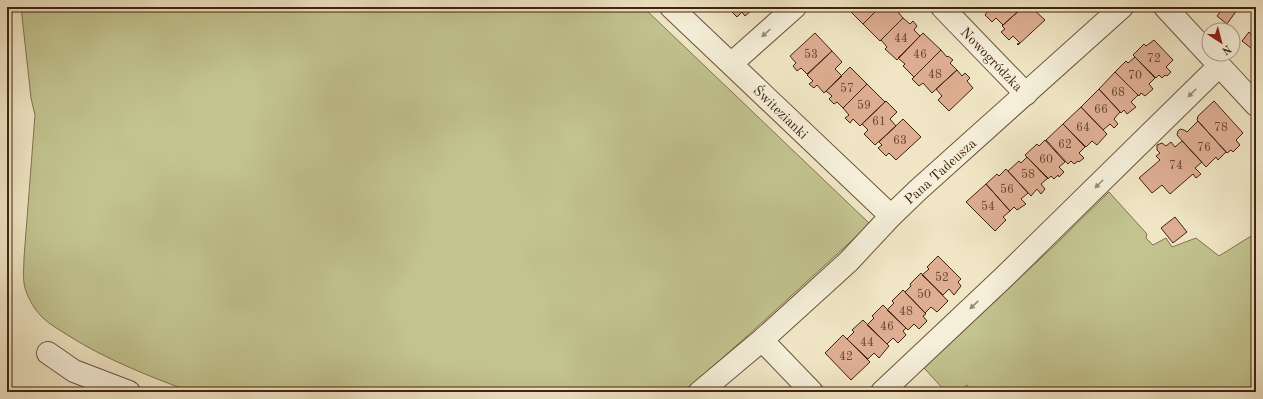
<svg xmlns="http://www.w3.org/2000/svg" width="1263" height="399" font-family="'Old Standard TT',serif">
<rect width="100%" height="100%" fill="#f0e6c5"/>
<filter id="stains"><feTurbulence type="fractalNoise" baseFrequency=".005" numOctaves="4"/><feColorMatrix values="0 0 0 0 .2 0 0 0 0 .09 0 0 0 0 .02 0 0 0 .5 -.17"/></filter>
<radialGradient id="worn" r=".72"><stop offset=".6" stop-color="#630" stop-opacity="0"/><stop offset="1" stop-color="#630" stop-opacity=".3"/></radialGradient>
<path fill="#c2c38f" stroke="#82724f" d="M21 7H643L870 224 746 337 694 383 680 392H191C149 376 107 360 69 336 60 330 50 325 42 317 35 310 29 300 26 291 22 281 24 268 24 258L35 115 31 98Z
M1109 192 1147 234 1146 238 1153 245 1166 238 1172 247 1196 238 1219 256 1256 233V392H971L967 385 959 392H946L924 368 1056 244Z"/>
<path fill="#deae93" stroke="#42220f" d="M727 7H749L752 10 745 16 742 12 737 17Z
M846 7H880L863 24Z
M880 7H900L901 9 898 12 903 18 880 41 863 24Z
M986 7H1023L1003 25 996 18 992 22 985 15 988 11 985 8Z
M1023 7H1031L1045 20 1018 45 1017 44 1020 43 1013 36 1009 40 1001 32 1005 29 1002 26Z
M1213 7H1239L1227 24 1217 16 1220 12Z
M903 18 910 24 913 21 917 26 914 30 920 36 897 60 885 49 887 47 881 40Z
M1256 28V52L1242 41 1249 32 1251 34Z
M815 33 832 51 807 74 801 68 797 71 793 66 796 63 790 56Z
M923 33 941 50 914 77 903 66 905 64 898 58Z
M1154 40 1173 60 1166 67 1171 72 1167 76 1165 75 1162 78 1159 75 1156 78 1133 55 1144 44 1146 46Z
M941 50 947 57 948 56 953 60 950 63 957 70 932 93 923 83 919 86 912 79Z
M832 51 842 62 835 69 842 76 824 93 817 85 814 88 809 84 813 81 807 75Z
M1135 57 1155 78 1149 84 1153 89 1145 96 1141 93 1139 96 1115 72 1126 61 1128 63Z
M850 67 867 84 843 108 837 102 834 104 829 99 832 96 826 91Z
M957 70 962 76 965 73 970 78 967 81 973 88 949 111 938 100 942 96 936 89Z
M1115 72 1138 95 1131 102 1136 107 1127 114 1124 110 1121 113 1099 89Z
M867 84 885 102 860 126 853 119 850 123 845 118 849 115 843 108Z
M1099 89 1120 112 1114 119 1118 124 1114 128 1110 124 1103 130 1081 107Z
M886 101 897 112 890 119 896 126 875 145 864 134 868 130 862 124Z
M1214 101 1243 133 1236 140 1240 145 1233 152 1231 150 1227 153 1197 120 1198 116Z
M1081 107 1107 134 1097 145 1092 141 1086 147 1063 124Z
M903 119 921 137 896 160 889 153 886 156 878 148 882 145 879 142Z
M1198 121 1226 152 1218 160 1216 157 1206 167 1177 135 1178 131 1180 129 1184 130 1187 132Z
M1063 124 1085 147 1079 153 1084 158 1079 162 1078 161 1074 164 1071 161 1068 164 1046 140Z
M1045 140 1065 162 1059 167 1064 172 1059 177 1058 175 1054 179 1051 176 1048 179 1025 155 1037 144 1039 146Z
M1182 141 1202 162 1195 168 1201 174 1196 178 1193 174 1170 194 1162 185 1152 193 1139 178 1160 160 1156 156 1160 153 1157 150V145L1162 143 1166 146 1171 142 1175 147Z
M1027 157 1048 178 1041 184 1045 189 1041 194 1037 189 1031 196 1008 171 1019 161 1021 163Z
M1006 169 1028 193 1021 199 1026 204 1017 210 1014 207 1010 211 986 184 997 174 999 176Z
M986 184 1010 211 1003 217 1006 220 995 231 966 202Z
M1175 217 1187 232 1173 243 1161 228Z
M938 256 961 279 958 282 961 286 954 295 949 289 943 295 922 275 929 269 927 267Z
M921 273 948 301 937 312 931 307 925 313 905 292 911 286 910 284Z
M903 290 926 314 923 316 927 321 919 329 914 324 908 330 887 310 894 303 892 301Z
M883 305 906 328 903 331 906 335 898 343 893 338 887 344 867 325 874 318 872 316Z
M863 320 889 346 879 358 874 353 868 359 847 339 854 332 852 330Z
M843 335 870 362 851 380 825 353Z"/>
<g fill="none" stroke-linecap="round" stroke-linejoin="round">
<defs>
<path id="minor" d="M671 7 891 216
M942 7 1026 94
M1165 7 1256 105
M731 64 795 7
M762 340 812 392
M48 353 74 371 129 392
M700 392 762 340 849 261 891 216 918 190 1122 7
M882 392 1003 278 1219 66"/>
</defs>
<use href="#minor" stroke="#6e533c" stroke-width="24"/>
<use href="#minor" stroke="#f5efd9" stroke-width="22"/>
</g>
<defs><path id="oneway-solid" d="M-6-.8H1V-3.2L6.5 0L1 3.2V.8H-6Z"/></defs>
<g fill="#9c8874">
<use href="#oneway-solid" transform="translate(766 33) rotate(138)"/>
<use href="#oneway-solid" transform="translate(1192 93) rotate(135)"/>
<use href="#oneway-solid" transform="translate(1099 184) rotate(135)"/>
<use href="#oneway-solid" transform="translate(974 305) rotate(137)"/>
</g>
<g text-anchor="middle" stroke-width="4" stroke-linejoin="round" paint-order="stroke">
<g font-size="12" fill="#694530">
<text x="901" y="42">44</text>
<text x="811" y="58">53</text>
<text x="920" y="58">46</text>
<text x="1154" y="62">72</text>
<text x="935" y="78">48</text>
<text x="1135" y="79">70</text>
<text x="847" y="92">57</text>
<text x="1118" y="96">68</text>
<text x="864" y="109">59</text>
<text x="1101" y="113">66</text>
<text x="879" y="125">61</text>
<text x="1083" y="131">64</text>
<text x="1221" y="131">78</text>
<text x="900" y="144">63</text>
<text x="1065" y="148">62</text>
<text x="1204" y="151">76</text>
<text x="1046" y="163">60</text>
<text x="1176" y="169">74</text>
<text x="1028" y="178">58</text>
<text x="1007" y="193">56</text>
<text x="988" y="210">54</text>
<text x="942" y="281">52</text>
<text x="924" y="298">50</text>
<text x="906" y="315">48</text>
<text x="887" y="330">46</text>
<text x="867" y="346">44</text>
<text x="846" y="360">42</text>
</g>
<g font-size="14" fill="#42220f" stroke="#f5efd9">
<text transform="translate(992 59) rotate(46)" y="5">Nowogródzka</text>
<text transform="translate(781 112) rotate(44)" y="5">Świtezianki</text>
<text transform="translate(940 171) rotate(-42)" y="5">Pana Tadeusza</text>
</g>
</g>
<rect width="1263" height="399" fill="none" stroke="#f0e6c5" stroke-width="24"/>
<rect x="8" y="8" width="1247" height="383" fill="none" stroke="#42220f" stroke-width="2"/>
<rect x="12" y="12" width="1239" height="375" fill="none" stroke="#42220f"/>
<g transform="translate(1221 42) rotate(144)"><circle r="19" fill="#f5efd9" stroke="#ad9d88"/>
<path d="M0-3L7 15L0 10L-7 15Z" fill="#8f2418"/>
<text y="-6" font-size="11" font-weight="bold" text-anchor="middle" fill="#42220f">N</text>
</g>
<rect width="100%" height="100%" filter="url(#stains)"/>
<rect width="100%" height="100%" fill="url(#worn)"/>
</svg>
